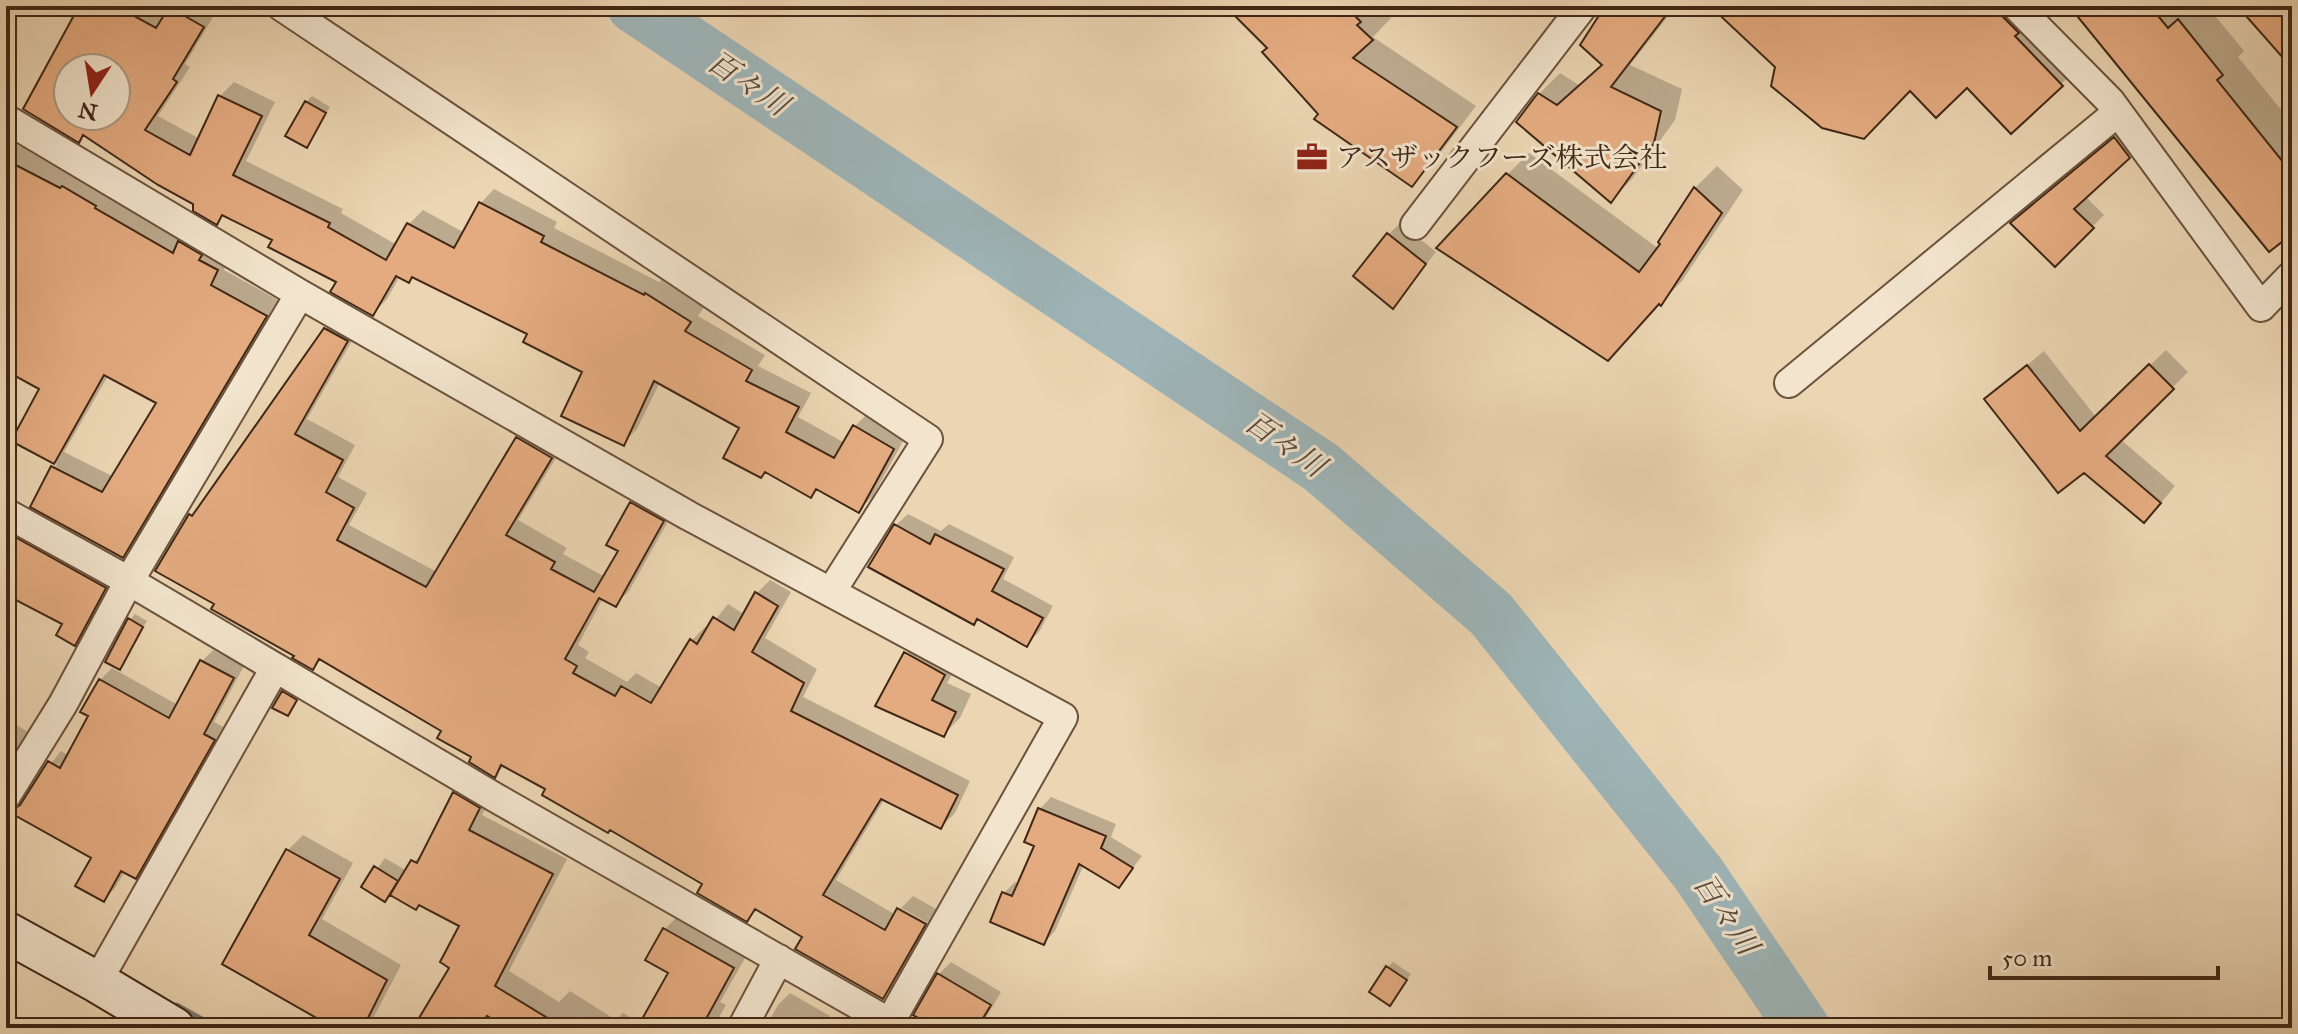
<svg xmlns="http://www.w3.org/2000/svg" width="2298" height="1034" font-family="'IM FELL Great Primer','Noto Serif JP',serif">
<rect width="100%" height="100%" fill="#ebd5b2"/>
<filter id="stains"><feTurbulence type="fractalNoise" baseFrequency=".0025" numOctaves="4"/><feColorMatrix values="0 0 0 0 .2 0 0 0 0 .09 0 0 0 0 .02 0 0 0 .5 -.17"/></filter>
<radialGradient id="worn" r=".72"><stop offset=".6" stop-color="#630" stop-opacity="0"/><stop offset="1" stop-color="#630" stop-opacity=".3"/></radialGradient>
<path fill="#0003" fill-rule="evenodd" d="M53 6H156L168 13 172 6H205L216 12 185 64 190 67 158 116 200 139 220 96 234 82 275 102 246 161 343 209 341 213 397 245 409 224 423 210 465 233 480 204 494 189 557 222 554 228 659 282 661 280 704 307 698 316 765 355 758 366 811 393 798 417 845 443 855 426 869 412 907 434 873 496 859 510 818 488 811 495 742 427 660 382 637 429 623 443 584 372 530 333 414 275 408 281 400 276 387 299 373 314 339 281 274 239 225 214 217 222 195 203 85 134 79 140 25 108 74 19ZM68 68H116V116H68Z
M1228 6H1381L1391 18 1373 37 1476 106 1432 164 1411 184 1321 114 1269 47Z
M1608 6H1676L1630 65 1682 89 1675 120 1632 179 1611 200 1539 94 1560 73 1579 85 1604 64Z
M1713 6H2034L2083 63 2012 132 1967 85 1910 89 1777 66Z
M2072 6H2207L2244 51 2238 57 2292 123V232Z
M312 96 330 107 306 145V102Z
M2127 127 2141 144 2085 196 2104 215 2055 264 2025 211Z
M6 139 231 255 224 270 280 301 137 541 122 556 53 468 57 464 14 440 42 389 6 369ZM108 376 159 402 114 477 64 452Z
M1529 153 1659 249 1661 242 1695 188 1717 166 1743 190 1682 281 1661 303 1507 175Z
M1400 223 1436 252 1393 306 1389 234Z
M340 315 360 327 307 419 355 445 338 477 367 493 349 525 437 572 518 438 531 424 565 443 518 520 567 548 563 554 605 577 620 550 631 503 645 489 676 507 629 591 615 605 603 598 578 645 589 652 585 658 627 682 636 673 662 688 691 641 705 627 708 629 728 604 745 615 757 593 770 580 791 592 765 638 817 669 803 697 970 781 955 813 941 827 885 798 836 880 896 915 901 908V912L928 927 897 983 883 997 805 937 758 909 747 919 705 883 547 789 505 765 495 775 443 731 322 658 312 667 217 603 190 515 205 502 326 329Z
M2166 350 2188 372 2120 439 2175 486 2160 504 2084 470 1987 399 2044 351 2096 417Z
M6 514 117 575 87 631 75 643 65 624 6 592Z
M908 514 941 531 949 524 1014 557 1003 579 1053 606 1039 632 1027 644 978 618 974 622 896 525Z
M135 614 147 621 119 668 130 620Z
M922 637 961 658 947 683 971 694 960 718 943 735 906 654Z
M213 650 244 666 214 722 225 728 147 865 135 877 125 871 115 888 103 900 94 858 12 812 61 751 69 756 91 716 100 680 112 668 178 705 202 661Z
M289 687 301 694 287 714 283 692Z
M7 719 28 732 6 768V720Z
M469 779 493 793 482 815 567 859 509 971 559 1002 570 991 616 1020 623 1013 642 1024 671 973 648 959 665 929 680 914 748 953 720 1002 726 1005 713 1028H511L491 1016 484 1028H415L452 967 462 925 419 904 391 894 385 900 364 887 385 858 407 871 427 847 455 794Z
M1051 797 1116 824 1111 837 1142 856 1119 886 1084 864 1055 931 1044 943 1004 893 1015 882 1020 884 1036 845 1040 809Z
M303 835 353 863 322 919 401 965 368 1028H322L326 1021 288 850Z
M913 896 938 910 930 924 901 908Z
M951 962 1001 992 980 1028H940L916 1014 939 974Z
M1393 962 1411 974 1390 1004 1387 968Z
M790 993 830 1016 823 1028H765L778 1005Z"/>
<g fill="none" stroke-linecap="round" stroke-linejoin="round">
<path stroke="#787c77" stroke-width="9" d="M176 1007 214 1028"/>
<path stroke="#9eb5b8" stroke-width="54" d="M634 6 1322 468 1491 614 1698 873 1803 1028"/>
</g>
<path fill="#e4ab80" stroke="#402715" stroke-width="2" fill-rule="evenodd" d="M79 6H116L156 28 169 7 204 27 173 79 177 82 145 130 190 155 218 95 262 116 233 175 330 223 328 227 386 260 407 223 454 248 479 202 544 236 541 242 644 295 645 293 691 322 685 331 752 370 746 381 799 407 786 432 834 458 853 425 894 449 859 513 816 489 811 498 765 472 761 478 723 458 739 428 654 381 624 446 561 416 582 372 523 342 527 334 412 277 409 283 396 276 373 316 330 292 336 282 268 247 272 240 222 215 217 225 193 211V204L158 185 83 135 79 143 23 109ZM68 68H116V116H68Z
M1225 6H1345L1361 22 1357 25 1373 40 1353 58 1457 127 1412 187 1314 119 1318 114 1262 52 1267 48Z
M1605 6H1673L1611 87 1661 111 1654 143 1611 203 1516 122 1538 93 1557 105 1602 65 1580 45Z
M1710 6H1999L2003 17 2019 33 2015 36 2063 86 2011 134 1967 88 1936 118 1910 91 1864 139 1822 128 1771 86 1775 67Z
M2069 6H2150L2168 28 2178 19 2223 75 2217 80 2292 173V234L2269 252Z
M2260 6H2292V68L2247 17Z
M305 101 326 113 307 148 285 136Z
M2114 137 2130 158 2074 209 2094 228 2055 267 2010 223Z
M6 160 60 188 62 186 96 206 95 208 173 253 178 241 202 255 199 260 218 270 211 285 267 316 123 558 30 507 51 466 102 492 156 403 104 375 54 464 11 441 39 389 6 371Z
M1506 173 1639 272 1660 244 1658 242 1694 187 1722 213 1661 306 1659 304 1608 361 1436 248Z
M1387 233 1426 264 1393 309 1353 276Z
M324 328 348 341 295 434 343 460 326 492 354 508 337 540 426 587 516 437 552 458 506 535 555 562 551 569 594 592 618 551 606 545 630 502 664 521 616 607 599 598 565 659 577 666 573 673 615 696 621 686 651 703 690 639 697 644 713 617 734 630 755 592 778 606 752 652 804 683 791 711 958 795 941 829 881 799 823 895 885 930 897 908 926 924 883 999 795 949 802 937 755 909 747 922 697 893 702 884 610 830 608 833 542 795 545 789 501 765 495 778 469 762 471 757 437 738 441 731 319 659 313 670 292 658 294 656 211 609 214 604 155 571 189 514 192 516Z
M2149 364 2174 389 2106 456 2161 503 2144 523 2084 473 2058 493 1984 399 2027 365 2080 431Z
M894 524 930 544 935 534 1004 569 992 591 1043 618 1027 647 977 619 974 625 868 567Z
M6 532 106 588 75 646 56 635 62 624 6 595Z
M128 618 143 627 120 670 105 662Z
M904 652 945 675 932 700 956 712 944 737 875 706Z
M200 660 234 678 204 734 215 740 136 879 121 871 104 902 75 886 91 858 9 812 20 805 48 761 60 768 88 716 80 712 99 679 169 718Z
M282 691 297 700 288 716 272 708Z
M453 792 480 808 469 830 553 874 495 986 564 1028H507L487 1016 480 1028H413L449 968 440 962 459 926 419 905 416 910 390 895 411 860 417 863Z
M1038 808 1106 836 1101 848 1133 868 1119 888 1079 864 1044 945 990 922 1002 892 1012 896 1034 846 1024 842Z
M286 849 340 879 309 935 387 980 363 1028H334L222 964Z
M374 866 398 881 385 902 361 887Z
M663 928 734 968 701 1028H637L668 973 645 960Z
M1386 966 1407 980 1390 1006 1369 992Z
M937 973 991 1005 977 1028H936L913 1015Z"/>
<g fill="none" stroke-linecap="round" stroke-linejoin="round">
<defs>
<path id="street" d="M281 6 928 439 831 592
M2016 6 2110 101 2261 307 2292 275
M6 119 300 294 689 516 1063 717 890 1022
M1415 225 1583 6
M1789 383 2118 112
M6 513 129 581 496 798 899 1028
M6 796 63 704 129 581 300 294
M97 982 275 668
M742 1028 779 959"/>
<path id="secondary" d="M6 932 97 982 174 1028"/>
</defs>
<use href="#street" stroke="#6b523c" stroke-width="32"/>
<use href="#secondary" stroke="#402715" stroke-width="44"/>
<use href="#street" stroke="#f2e4cd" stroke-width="28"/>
<use href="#secondary" stroke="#f2e4cd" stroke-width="40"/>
</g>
<defs>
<symbol id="office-bare" viewBox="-9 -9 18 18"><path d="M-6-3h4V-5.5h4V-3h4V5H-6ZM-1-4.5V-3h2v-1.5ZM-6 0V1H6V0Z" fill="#8f2418" stroke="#f2e4cd" stroke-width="2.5" paint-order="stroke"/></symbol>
</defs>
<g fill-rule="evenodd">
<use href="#office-bare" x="1290" y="135" width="44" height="44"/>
</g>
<g text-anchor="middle" stroke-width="6" stroke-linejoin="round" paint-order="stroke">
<g font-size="28" fill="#402715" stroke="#f2e4cd" text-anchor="start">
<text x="1336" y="167">アスザックフーズ株式会社</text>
</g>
<g font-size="30" font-style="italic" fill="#584a3e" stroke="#f2e4cd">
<text transform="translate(748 83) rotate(34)" y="10">百々川</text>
<text transform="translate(1285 444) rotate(35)" y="10">百々川</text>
<text transform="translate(1726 914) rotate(56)" y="10">百々川</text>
</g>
</g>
<rect width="2298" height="1034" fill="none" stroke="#ebd5b2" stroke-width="32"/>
<rect x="8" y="8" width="2282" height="1018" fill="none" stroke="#402715" stroke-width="4"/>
<rect x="16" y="16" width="2266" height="1002" fill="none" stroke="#402715" stroke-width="2"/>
<g transform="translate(92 92) rotate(192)"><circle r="38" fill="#f2e4cd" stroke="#ab9883" stroke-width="2"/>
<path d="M0-6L14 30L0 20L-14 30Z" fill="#8f2418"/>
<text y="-12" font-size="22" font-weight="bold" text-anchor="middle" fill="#402715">N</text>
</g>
<path d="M1990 966v12h228v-12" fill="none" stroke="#402715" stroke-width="4"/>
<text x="2002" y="966" font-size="24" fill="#402715" stroke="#f2e4cd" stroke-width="6" paint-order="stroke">50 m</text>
<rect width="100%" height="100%" filter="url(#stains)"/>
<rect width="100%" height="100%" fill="url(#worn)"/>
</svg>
